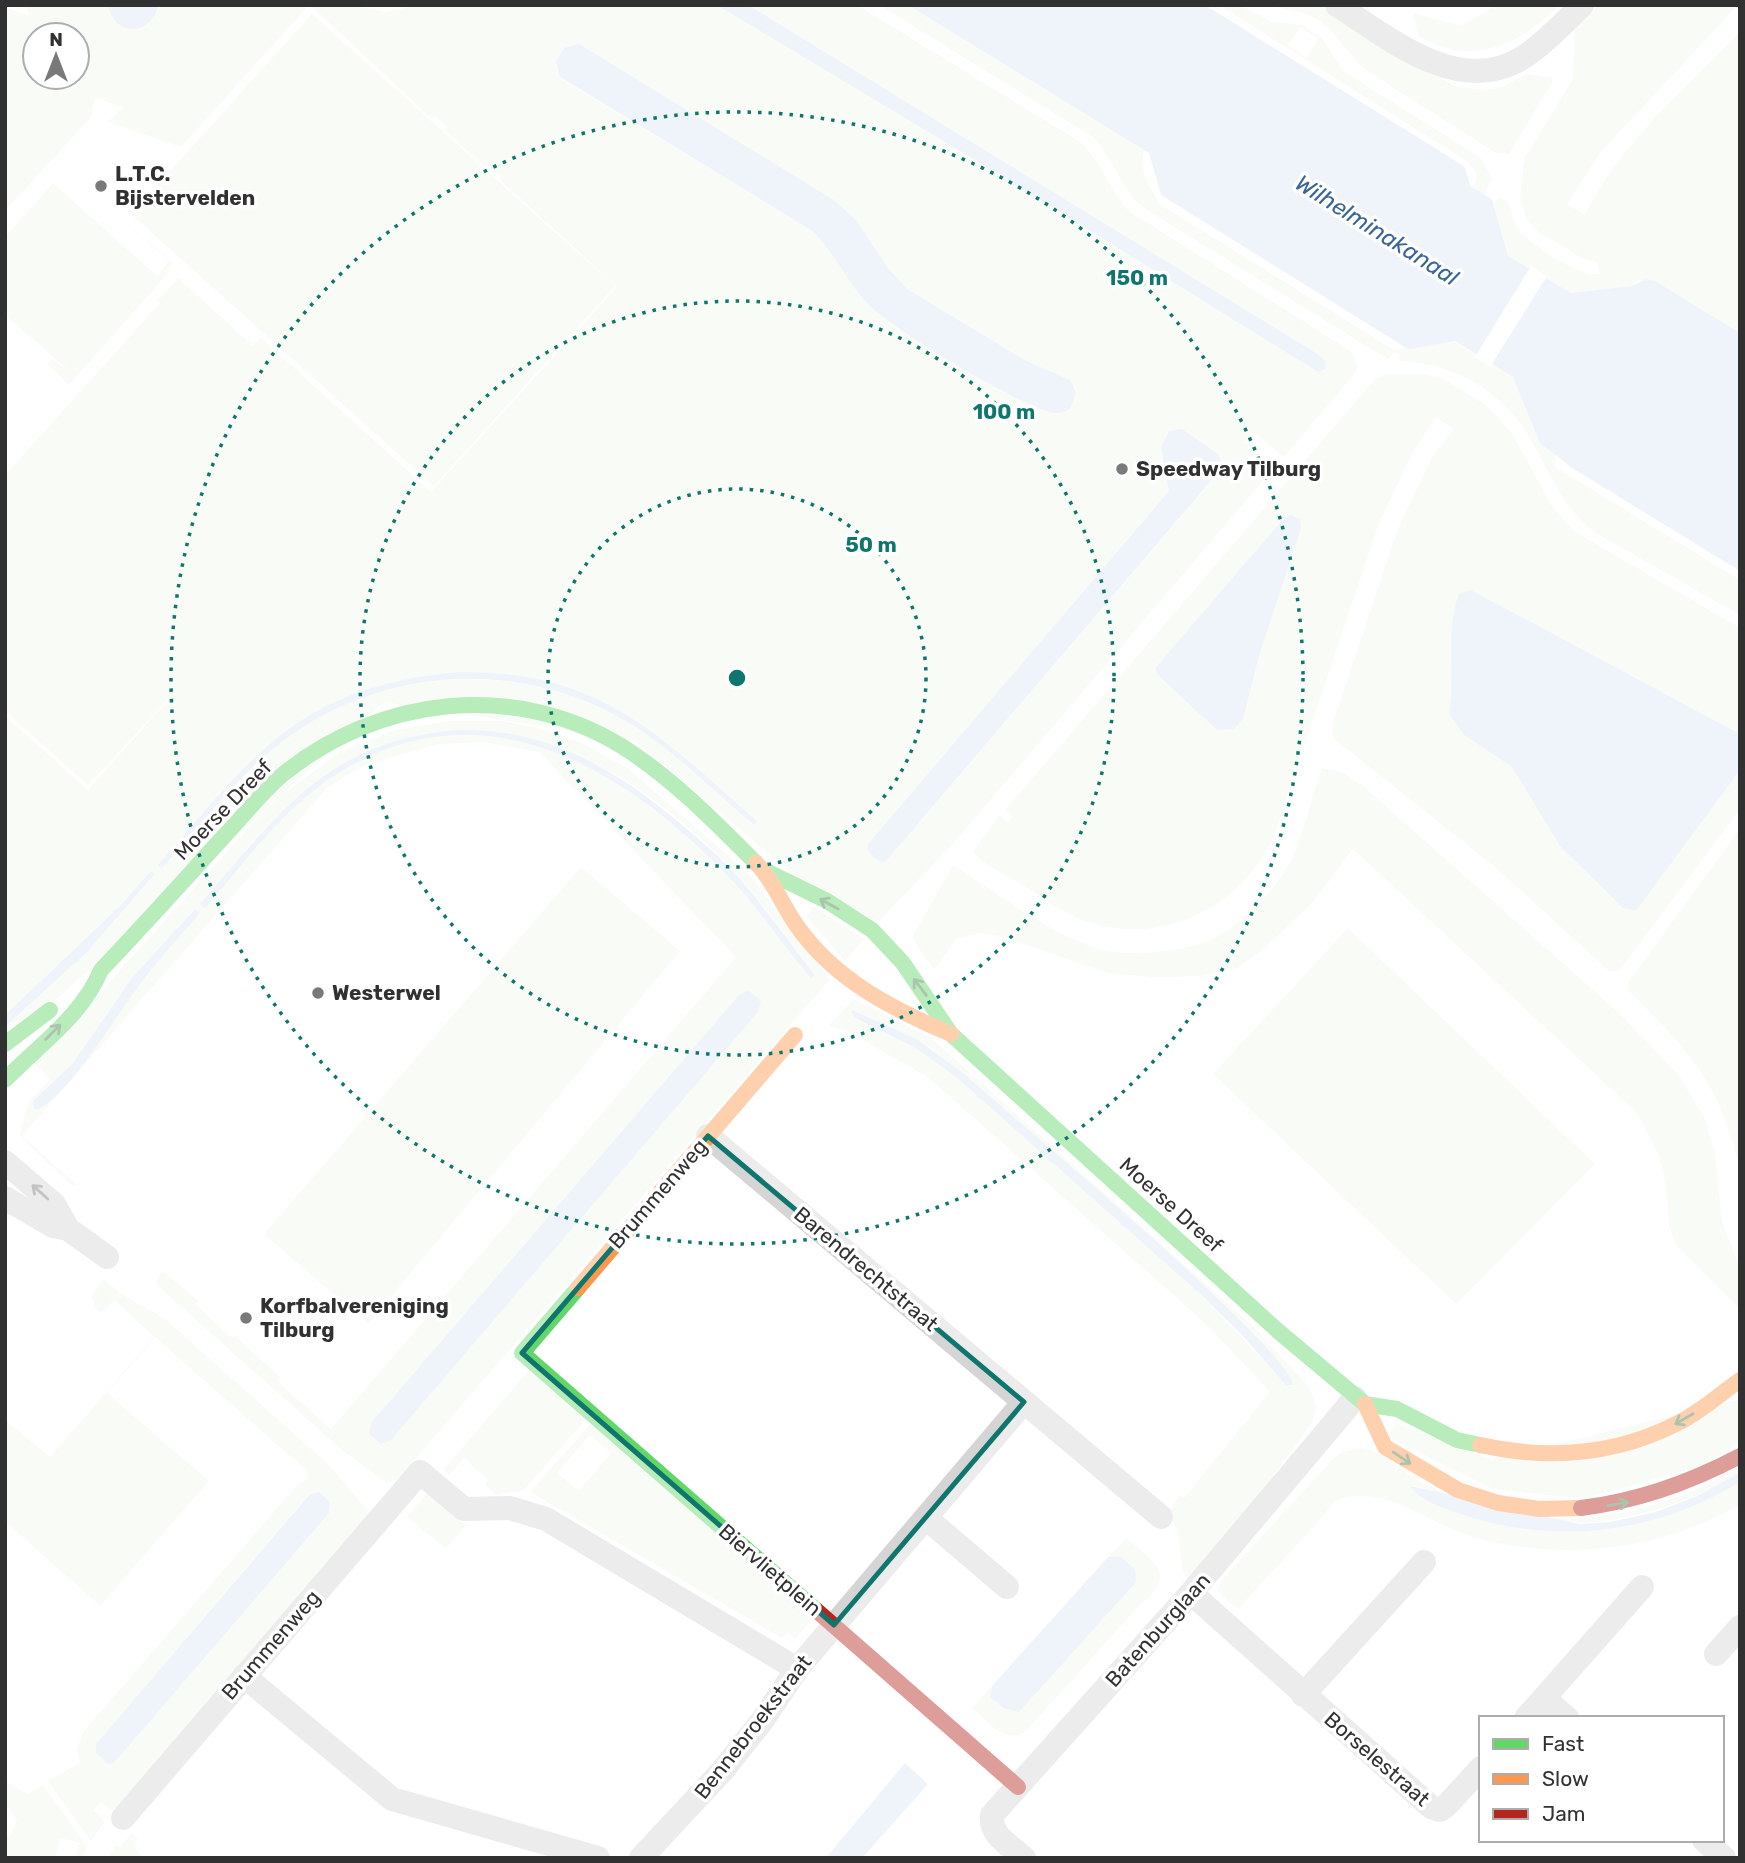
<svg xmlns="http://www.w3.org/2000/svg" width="1745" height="1863" font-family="Rubik,sans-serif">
<rect width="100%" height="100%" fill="#fff"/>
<path fill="#f1f6ed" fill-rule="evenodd" d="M25 5H309L181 147 107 122 125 107 95 98 91 117 5 211V8L30 16ZM35 35H77V77H35Z
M310 5H350L386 12 419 5H717L1005 178 1318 372 1326 361 1316 353 748 5H857L1080 142C1102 161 1109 191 1130 212L1352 352 1358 365 1356 372 1284 457 1252 431 1244 442 1274 468 951 846 878 922 799 879 634 740 384 702 61 995 48 1006 7 1026 86 953 155 875 151 871 120 906 5 1015V716L88 790 187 679 88 785 5 711V475L160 303 158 300 178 278 253 346 261 338 431 492 617 287 500 180 502 177 488 165 485 167 445 130 447 127 434 115 431 118ZM579 44 834 200 857 221 887 267 907 289 1076 393 1070 408 1056 414 1002 392 888 321 867 303 829 249 811 230 560 78 556 62 565 49ZM1169 432 1222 469 886 861 881 863 867 850 868 844 1169 491 1161 447ZM459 672C600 670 658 735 757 821L753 825C714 792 675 750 631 724 516 655 367 666 266 755 228 788 196 830 162 868L158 865C255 753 301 686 459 672Z
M879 5H908L1145 150C1136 166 1152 195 1164 207L1394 350 1451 340 1514 377 1540 443 1555 452V467L1740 580V615L1596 533C1562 508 1551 475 1531 440 1503 391 1454 363 1398 361L1400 354 1394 352 1389 359 1384 357 1144 208C1120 189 1114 158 1093 137Z
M1219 5H1239L1272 22 1302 25 1322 38 1343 71 1481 158 1492 179 1484 195 1471 187 1476 182V173L1467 161ZM1300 27 1319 38 1307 58 1288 46Z
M1269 5H1319L1456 87 1484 90 1503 87 1526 74 1551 77 1553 81 1509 154 1496 153 1369 72C1347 55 1333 25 1308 15 1296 10 1282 9 1269 5Z
M1497 5H1560C1521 43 1472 69 1419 36L1413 13 1461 26Z
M1598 5H1738L1600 153 1567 204 1585 215C1619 144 1686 88 1740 32V241L1737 245 1740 247V333L1655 281 1638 280 1632 286 1571 293 1508 256 1494 204 1500 198 1508 201C1511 211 1513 223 1520 231 1532 246 1581 278 1600 274L1597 262 1586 260 1540 233 1527 220 1520 199 1524 159 1573 79 1575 29Z
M312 14 615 286 434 486 131 214Z
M53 183 157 276 169 261 115 212 173 263 168 269 170 271 69 385 47 364 52 359 71 372 5 315V237Z
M1385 374H1421L1443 379 1486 405 1512 433 1551 505 1575 532 1740 628V734L1471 590 1459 593C1445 631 1454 674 1449 714L1464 735 1512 767 1560 846 1636 911 1740 770V809L1619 971H1609L1494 866 1333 738V723L1397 531 1431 459 1454 429 1436 417 1414 450 1379 523 1273 839C1240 907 1166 945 1091 923 1067 916 1046 900 1026 887 1010 877 984 866 973 851L1000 815 1008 822 1013 817 1005 810 1375 379ZM1284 518 1259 656 1243 719 1237 726 1156 667Z
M449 721H503L543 729 582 743 629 769 748 873 830 979 398 1479 387 1483 343 1451 158 1286 156 1281 163 1271 198 1301 195 1304 232 1338 235 1336 280 1377 277 1381 331 1429 736 957 539 752 484 742 438 744 363 766 328 787 22 1136 77 1185H71L20 1136 28 1103 50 1079 35 1064 271 803 341 751 395 730ZM473 730C575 734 659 795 729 866 760 899 787 939 815 974L810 977C781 942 755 903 723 871 609 757 463 675 315 789 286 812 261 842 238 870L234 864C300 783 365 733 473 730ZM194 909 199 913 138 986 88 1058 38 1110 33 1101 73 1063 117 998ZM748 990 761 1001 758 1012 391 1439 371 1423 739 995Z
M1322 768 1341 772 1362 785 1619 1013 1679 1075 1706 1121 1715 1155 1722 1221 1740 1268V1309L1676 1245 1669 1226 1665 1180 1659 1156 1637 1113 1353 849 1314 901 1265 948 1237 968 1201 976 1155 977 1107 973 1005 937 981 933 957 938 934 970 912 938 953 865C995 892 1055 937 1102 950 1135 958 1193 951 1222 934 1246 920 1271 892 1286 869 1301 846 1312 796 1322 768Z
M1740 829V1168C1717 1078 1692 1055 1628 990L1627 984Z
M581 867 680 951 368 1324 264 1234Z
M814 907 864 939 845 961 806 916Z
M1348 928 1595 1164 1456 1304 1213 1074Z
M854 999 931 1038 1255 1328 1310 1388 1316 1406 1312 1423 1208 1564 1188 1580 1183 1572 1178 1532 1168 1512 1180 1495 1184 1498 1270 1392 1206 1324 929 1078 849 1032 828 1026ZM855 1010 931 1048 1008 1112 1187 1270 1289 1387 1199 1293 955 1076 914 1047 855 1018Z
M104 1279 121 1294 164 1318 329 1465 370 1513 114 1812 101 1802 93 1810 105 1822 91 1841 48 1781 80 1763 77 1749 83 1732 298 1484 307 1479V1471L155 1337 107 1393 209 1481 100 1606 5 1521V1420L50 1457 154 1337 114 1300 102 1312 95 1309 92 1296ZM319 1493 330 1502 329 1513 114 1763 108 1764 97 1753 96 1744 308 1495Z
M531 1368 588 1417 523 1491 495 1494 485 1485 488 1480 464 1458 449 1475 443 1470Z
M1740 1399V1442L1704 1465 1583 1499 1493 1489 1388 1437 1397 1424 1492 1460Z
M593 1421 813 1618 795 1639 788 1633 782 1638 530 1492ZM590 1435 611 1453 579 1491 557 1473Z
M1363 1448C1383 1452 1397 1468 1414 1478 1425 1484 1436 1489 1448 1494 1543 1537 1654 1521 1740 1465V1473L1734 1477C1654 1520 1568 1537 1479 1512 1462 1507 1424 1484 1410 1486 1418 1500 1445 1509 1461 1514 1554 1546 1656 1534 1740 1482V1504C1662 1551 1560 1562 1473 1537 1434 1526 1379 1481 1338 1500 1331 1504 1323 1517 1317 1523 1290 1552 1264 1581 1238 1609L1217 1591 1221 1581 1331 1461 1342 1452Z
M428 1492 466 1525 446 1549 407 1517Z
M1126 1538C1158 1565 1178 1575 1137 1608L1027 1730C1007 1747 987 1721 972 1708L992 1686 990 1697 1003 1708 1121 1557H1108Z
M5 1781 28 1794 43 1785 87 1847 83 1858H76L80 1843 60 1838 55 1858H5V1839L11 1835 17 1820 5 1804Z
M132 1833 138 1839 135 1846 142 1858H108L116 1845 120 1847Z"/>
<path fill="#dae6f4" d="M108 5H158V7C148 37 115 37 108 5Z
M717 5H748L1316 353 1326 361 1325 369 1318 372 1005 178Z
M908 5H1205L1464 166 1471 187 1492 199 1508 256 1571 293 1632 286 1646 279 1655 281 1740 333V571L1572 468 1540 443 1513 377 1455 341 1409 349 1403 346 1161 195 1149 153Z
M579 44 834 200 857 221 887 267 907 289 1026 361 1070 380 1076 393 1070 409C1066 411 1059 414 1055 413 1025 410 893 329 870 306 847 283 835 252 811 230L560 77 556 62 564 48Z
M1182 429 1219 455 1222 468 886 861 881 863 867 850 868 844 1169 491 1161 447 1169 431Z
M1290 515 1300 519 1301 528 1259 656 1243 719 1234 729 1217 730 1157 674 1156 667 1284 518Z
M1471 590 1740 734V770L1636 911 1623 908 1560 846 1512 767 1464 735 1449 714C1455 674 1445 631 1459 593Z
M459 672C601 670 658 735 757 821L754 825C714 792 675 751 631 724 517 654 367 666 266 755 228 788 196 830 162 868L158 865C255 753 300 686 459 672Z
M459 730C547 728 614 768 680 823 697 838 716 853 732 870 762 903 787 940 815 975L811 978C781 943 756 904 723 871 611 757 464 677 317 788 274 821 240 868 205 908L200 904C279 813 328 740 459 730Z
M151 871 155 874 86 953 5 1027V1015L120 906Z
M195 909 200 913C180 936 159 959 141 983 122 1007 63 1105 35 1110L33 1101 73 1063 131 979Z
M748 990 761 1001 758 1012 391 1440 381 1444 369 1434 371 1423 739 995Z
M853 1010 918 1040 963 1073C1009 1114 1289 1348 1293 1385H1286L1241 1334 1199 1293 955 1076 914 1047 855 1018 851 1012Z
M1740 1473V1482C1656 1534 1554 1546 1461 1514 1445 1509 1418 1500 1410 1486L1579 1524 1610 1522 1656 1512 1697 1496Z
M319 1492 330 1502 329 1513 114 1763 108 1764 96 1753V1744L309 1495Z
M1108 1557H1121L1135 1569 1136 1582 1019 1712 1003 1708 990 1697 992 1686Z
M905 1763 928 1784 862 1858H826Z"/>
<path fill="#fff" d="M1531 266 1547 276 1490 367 1475 357Z"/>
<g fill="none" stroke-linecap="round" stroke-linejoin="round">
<path stroke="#d5d5d5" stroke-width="24" d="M1337 5C1388 37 1454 94 1517 61 1537 51 1565 22 1582 5
M708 1136 1161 1517
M5 1162 54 1204 68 1229
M5 1198 53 1226 68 1229 107 1257
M926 1518 1007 1587
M1191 1593 1431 1807 1440 1810 1447 1805 1481 1768
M1716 1654 1740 1627
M244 1676 392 1799 598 1858
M1303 1695 1424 1562
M1544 1698 1567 1718
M1526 1718 1642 1587
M123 1818 420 1472 464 1509 510 1508 546 1519 797 1669
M1704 1840 1724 1858
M641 1858 723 1770 762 1721 797 1669 1024 1402
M1024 1858C1011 1846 989 1835 992 1815L1191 1593 1355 1398"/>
<path stroke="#63d668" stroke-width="16" d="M764 870 827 901 872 930 903 963 951 1034 1278 1331 1365 1404 1397 1409 1457 1440 1480 1445
M5 1044 50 1010
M5 1080C39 1045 82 1016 101 970 144 925 185 879 227 833 245 814 262 792 282 775 379 696 515 680 623 747 672 778 715 822 756 863
M578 1288 522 1353 816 1610"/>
<path stroke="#ff974d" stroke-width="16" d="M756 863C774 881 782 905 797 926 835 980 892 1009 951 1034
M578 1288 795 1035
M1365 1404 1385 1447 1458 1490 1498 1503 1540 1509 1581 1508
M1480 1445C1548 1460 1616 1455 1678 1423 1700 1412 1720 1394 1740 1380"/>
<path stroke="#b3261e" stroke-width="16" d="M1581 1508C1638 1501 1689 1483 1740 1456
M816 1610 1018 1787"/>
</g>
<defs><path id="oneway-shaft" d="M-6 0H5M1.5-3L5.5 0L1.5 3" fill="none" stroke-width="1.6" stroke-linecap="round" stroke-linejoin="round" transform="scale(1.75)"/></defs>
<g stroke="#487b4a">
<use href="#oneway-shaft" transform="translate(829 904) rotate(-151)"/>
<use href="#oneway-shaft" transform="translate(920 987) rotate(-127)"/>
<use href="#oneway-shaft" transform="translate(53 1032) rotate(-45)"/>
<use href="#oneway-shaft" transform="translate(1684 1419) rotate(150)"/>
<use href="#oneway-shaft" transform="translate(1402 1458) rotate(34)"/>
<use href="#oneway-shaft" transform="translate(1618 1504) rotate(-9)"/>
</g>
<use stroke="#7b7b7b" href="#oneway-shaft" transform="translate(40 1192) rotate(-138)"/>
<path d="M0 0H1745V1863H0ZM708 1136 1024 1402 834 1625 522 1353Z" fill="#fff" fill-opacity=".55" fill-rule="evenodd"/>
<path fill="none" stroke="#0f766e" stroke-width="5" stroke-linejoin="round" d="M708 1136 1024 1402 834 1625 522 1353Z"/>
<g fill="none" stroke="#0f766e" stroke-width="3.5" stroke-dasharray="3.5 7">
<circle cx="737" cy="678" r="189"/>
<circle cx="737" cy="678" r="377"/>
<circle cx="737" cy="678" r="566"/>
</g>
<g fill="#797979" stroke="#fff" stroke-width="2.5">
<circle cx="101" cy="186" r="7"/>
<circle cx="1122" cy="469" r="7"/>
<circle cx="318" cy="993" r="7"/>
<circle cx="246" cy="1318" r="7"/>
</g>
<g text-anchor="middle" stroke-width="7" stroke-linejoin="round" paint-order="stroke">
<g font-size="21" font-weight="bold" fill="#313131" stroke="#fff" text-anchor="start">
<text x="115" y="181">L.T.C.<tspan x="115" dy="24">Bijstervelden</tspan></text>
<text x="1136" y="476">Speedway Tilburg</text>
<text x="332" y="1000">Westerwel</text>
<text x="260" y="1313">Korfbalvereniging<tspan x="260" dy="24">Tilburg</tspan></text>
</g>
<g font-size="21" fill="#313131" stroke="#fff">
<text transform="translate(223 810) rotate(-46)" y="7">Moerse Dreef</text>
<text transform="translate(658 1194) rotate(-49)" y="7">Brummenweg</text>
<text transform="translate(1171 1205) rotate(42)" y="7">Moerse Dreef</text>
<text transform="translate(866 1269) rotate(40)" y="7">Barendrechtstraat</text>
<text transform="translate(770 1570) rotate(41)" y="7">Biervlietplein</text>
<text transform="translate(1158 1630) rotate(-48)" y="7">Batenburglaan</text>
<text transform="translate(271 1645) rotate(-49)" y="7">Brummenweg</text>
<text transform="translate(753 1727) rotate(-52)" y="7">Bennebroekstraat</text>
<text transform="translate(1377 1759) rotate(41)" y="7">Borselestraat</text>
</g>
<g font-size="23" font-style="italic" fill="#396698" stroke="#fff">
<text transform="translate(1377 230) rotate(32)" y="8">Wilhelminakanaal</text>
</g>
</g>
<circle cx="737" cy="678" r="10" fill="#0f766e" stroke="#fff" stroke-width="3.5"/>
<g font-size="21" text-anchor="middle" font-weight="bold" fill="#0f766e" stroke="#fff" stroke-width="7" stroke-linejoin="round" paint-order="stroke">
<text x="1137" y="285">150 m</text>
<text x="1004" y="419">100 m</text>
<text x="871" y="552">50 m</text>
</g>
<rect width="1745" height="1863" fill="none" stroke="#313131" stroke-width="14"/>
<rect x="1479" y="1716" width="245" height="126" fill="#ffffff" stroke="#adadad" stroke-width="2"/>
<rect x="1493" y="1739" width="35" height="10" fill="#63d668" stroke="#adadad" stroke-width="2"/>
<text x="1542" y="1751" font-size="21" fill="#313131">Fast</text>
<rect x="1493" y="1774" width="35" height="10" fill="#ff974d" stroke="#adadad" stroke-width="2"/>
<text x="1542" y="1786" font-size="21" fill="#313131">Slow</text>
<rect x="1493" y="1809" width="35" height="10" fill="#b3261e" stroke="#adadad" stroke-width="2"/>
<text x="1542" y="1821" font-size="21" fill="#313131">Jam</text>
<g transform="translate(56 56)"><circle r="33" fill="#ffffff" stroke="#adadad" stroke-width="2"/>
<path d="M0-5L12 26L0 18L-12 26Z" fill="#797979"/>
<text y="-10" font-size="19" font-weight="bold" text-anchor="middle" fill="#313131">N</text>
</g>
</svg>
